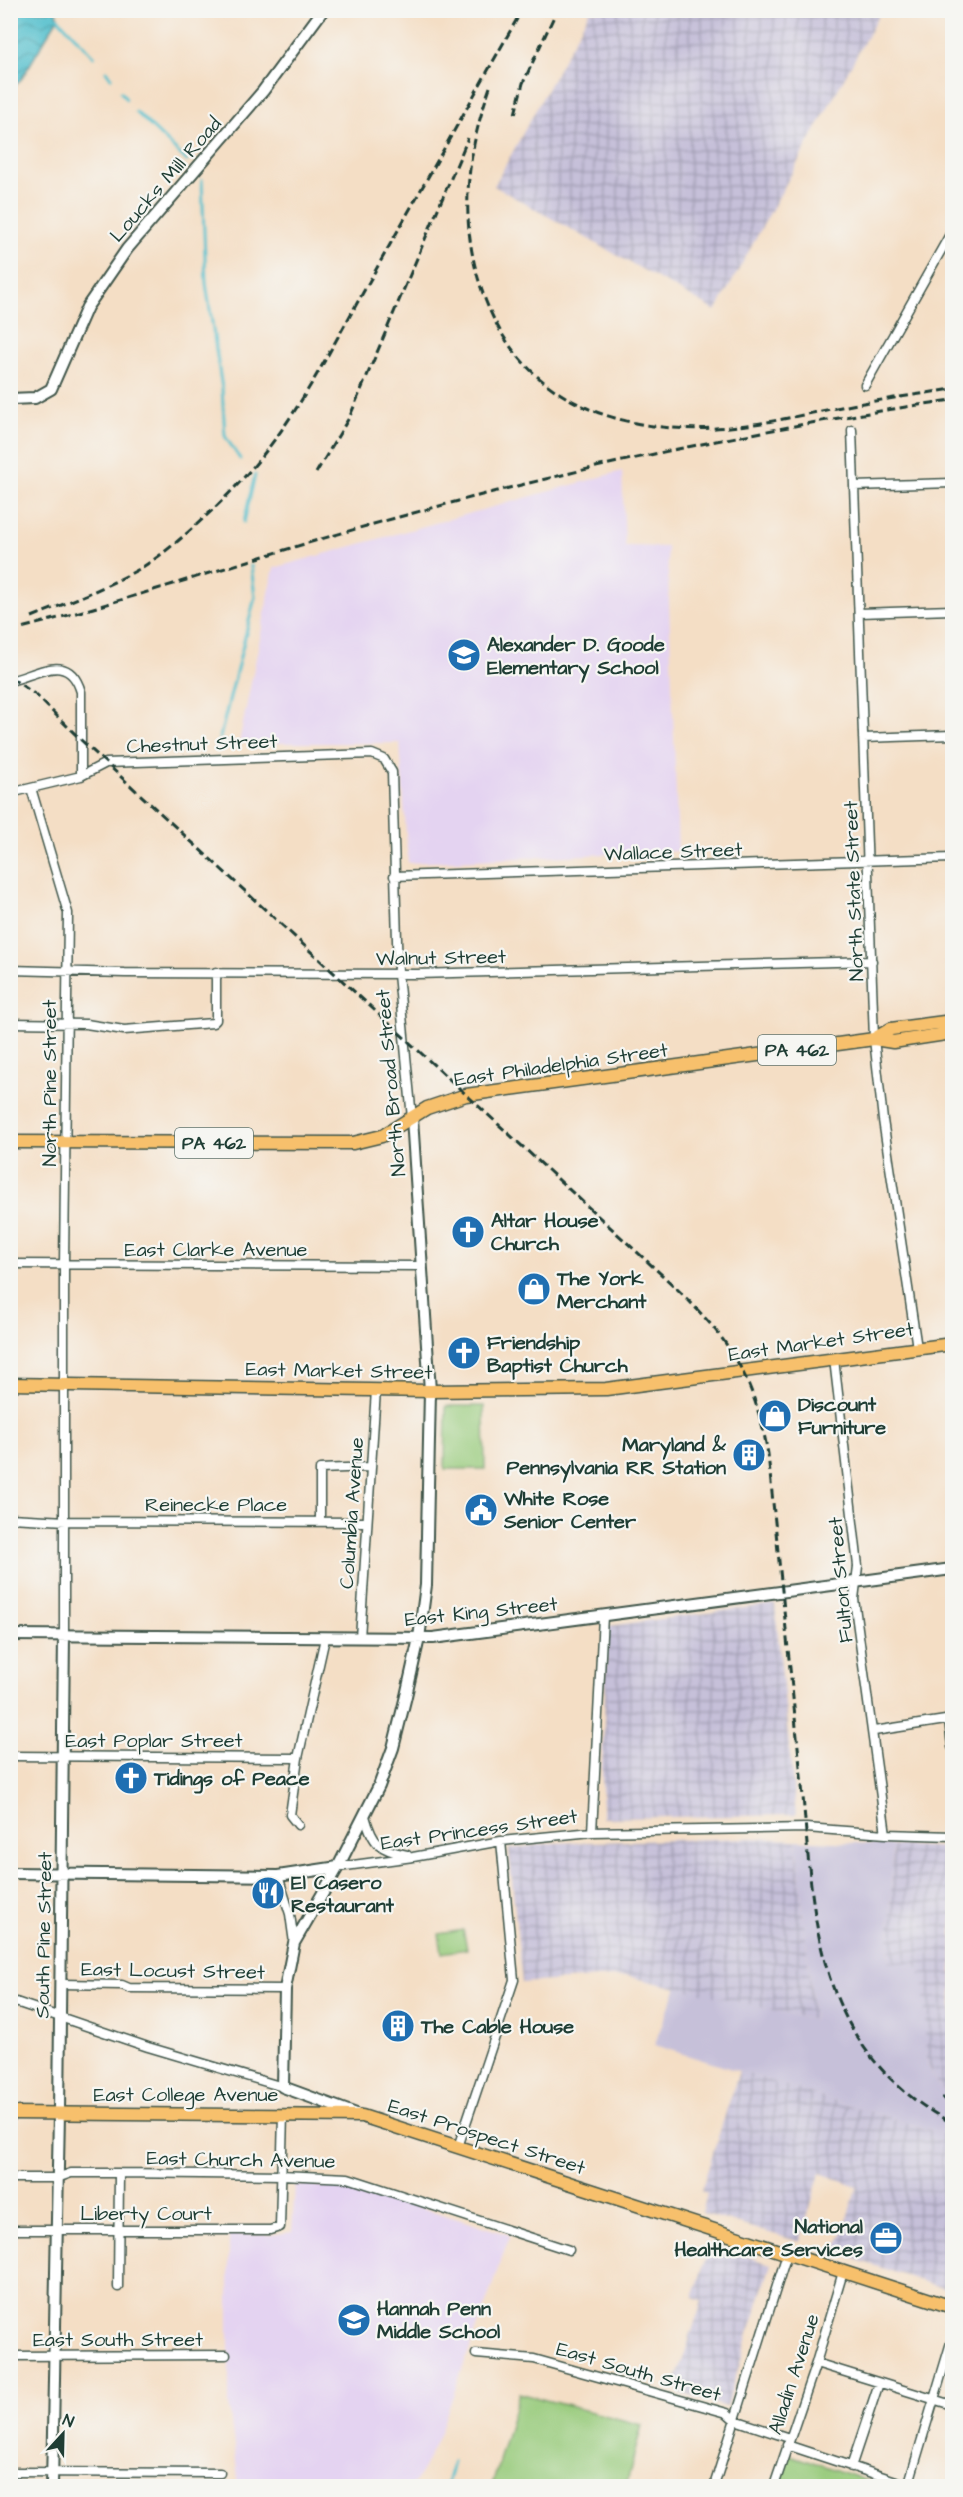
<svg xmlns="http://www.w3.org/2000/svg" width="963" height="2497" font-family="'Architects Daughter',sans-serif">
<defs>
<pattern id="industrial-grid" width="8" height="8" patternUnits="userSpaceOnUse" patternTransform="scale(1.5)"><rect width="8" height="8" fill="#c6c0d9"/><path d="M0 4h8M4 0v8" fill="none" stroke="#a09db1"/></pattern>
<pattern id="water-waves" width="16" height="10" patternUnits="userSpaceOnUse" patternTransform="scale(1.5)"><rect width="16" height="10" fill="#54c0cd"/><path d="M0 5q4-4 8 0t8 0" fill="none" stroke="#459da7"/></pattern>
</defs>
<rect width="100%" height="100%" fill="#f6f6f2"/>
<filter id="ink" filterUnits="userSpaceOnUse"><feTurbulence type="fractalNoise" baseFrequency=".0167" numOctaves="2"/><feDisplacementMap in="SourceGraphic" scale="12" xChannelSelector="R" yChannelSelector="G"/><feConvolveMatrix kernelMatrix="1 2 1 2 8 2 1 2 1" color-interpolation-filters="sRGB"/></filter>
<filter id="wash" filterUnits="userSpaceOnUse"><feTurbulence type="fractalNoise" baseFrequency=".008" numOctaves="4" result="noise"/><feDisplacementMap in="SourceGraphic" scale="24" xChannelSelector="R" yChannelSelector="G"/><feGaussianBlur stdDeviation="1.35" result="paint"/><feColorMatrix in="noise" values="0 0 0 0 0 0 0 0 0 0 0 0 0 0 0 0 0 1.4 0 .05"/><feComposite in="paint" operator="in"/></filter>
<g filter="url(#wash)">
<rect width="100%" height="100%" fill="#f4dec5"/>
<path fill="#e4d3f1" d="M622 471 625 546 667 547 678 851 408 863 400 743H239L274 568Z
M295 2185 357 2188 510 2235 439 2435 421 2473 411 2486H239L229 2404V2235H270L292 2232Z"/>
<path fill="url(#industrial-grid)" d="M590 11H881L716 311 494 186Z
M775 1604 796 1815 602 1818V1767L608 1626Z
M752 1838 796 1840 814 2020 627 1976 522 1983 509 1849 553 1843Z
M893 1845 952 1848V2100L946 2095 931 2075 926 2059 924 2041 888 1963Z
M739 2071 952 2137V2291L836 2253 857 2186 820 2173 800 2242 702 2213 707 2194 701 2191Z
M710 2245 771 2264 726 2407 680 2393 676 2379 702 2301 693 2298Z"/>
<path fill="#c6c0d9" d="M796 1840 893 1845 888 1962 916 1963 921 1974 924 1988 926 2059 931 2075 946 2095 952 2100V2137L654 2045 677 1987 814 2020Z"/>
<path fill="#97ca7a" stroke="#5b8457" stroke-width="1.5" d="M446 1406H484L485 1469H445Z
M463 1930 467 1949 442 1953 439 1934Z
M519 2393 642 2425 626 2486H492Z
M787 2453 882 2486H777Z"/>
<path fill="url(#water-waves)" stroke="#3a7e80" stroke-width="1.5" d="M11 10 57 11 58 18 22 78 11 90Z"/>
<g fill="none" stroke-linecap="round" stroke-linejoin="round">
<path stroke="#54c0cd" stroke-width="3" d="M57 17 94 57
M106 71 111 78
M121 92 126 99
M136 112 187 161
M202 180 206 283 222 389 225 436 240 459
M244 522 255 475
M218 745 255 597 251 566
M446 2486 453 2462"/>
</g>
</g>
<g filter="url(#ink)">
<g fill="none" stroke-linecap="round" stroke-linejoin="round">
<defs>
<path id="minor" d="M865 385 952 231
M852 430 874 1039 883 1120 917 1348
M854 486 952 483
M859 613 952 610
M10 681C39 674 69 651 81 692V776
M863 738 952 735
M31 788 68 913 64 1265V1635
M10 793 81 776 106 763 372 754 384 759 392 772 398 974 412 1118
M394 876 952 858
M10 970 125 973 417 974 872 961
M10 1023 86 1024 124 1030 213 1023 216 1020V972
M10 1264 421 1266
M834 1359 858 1566 854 1599 886 1834
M10 1518 66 1521 367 1522
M320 1521V1469L371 1467
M360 1638 376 1390
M949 1720 952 1747
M874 1731 952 1719
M10 1756 298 1758
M365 1816C373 1845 379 1849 407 1855
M298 1825 290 1815 298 1758 325 1638
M592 1832 603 1616
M338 1867 413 1857 501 1841 592 1832 806 1828 886 1834 952 1836
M278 1876 290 1914 294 1943
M61 1984 122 1985 129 1988 285 1989
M10 2000 148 2047 283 2087
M458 2147 514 1980 501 1841
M10 2178H57L71 2173H119L281 2175 348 2178 569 2250
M10 2230H270L280 2227 283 2114
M118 2287 119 2173
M476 2354 534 2359 727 2413 735 2420 789 2438
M10 2356 226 2355
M816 2363 952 2405
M787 2445 911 2486
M851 2467 879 2383
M10 2472 220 2473
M714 2486 787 2254
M774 2486 816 2363 843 2272
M908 2486 952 2339"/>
<path id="tertiary" d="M10 399 35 398 51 389 87 307 127 249 263 91 323 10
M10 1635 433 1638 952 1569
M10 1873 278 1876 338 1867
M359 2115 283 2087 285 1989 294 1943 338 1867 379 1786 393 1748 406 1696 419 1638 426 1585 430 1391 412 1118
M52 2486 59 2113 64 1635"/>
<path id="primary" d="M874 1039 891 1029 952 1021
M10 1142 353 1143 382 1136 427 1108 466 1095 874 1039 893 1042 952 1033
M10 1384 430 1391 606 1389 952 1344
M10 2113 362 2116 952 2307"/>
</defs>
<use href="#minor" stroke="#3f554a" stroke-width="11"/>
<use href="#tertiary" stroke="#3f554a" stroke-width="14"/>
<use href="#primary" stroke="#3f554a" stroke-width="15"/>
<use href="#minor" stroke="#fff" stroke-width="8"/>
<use href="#tertiary" stroke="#fff" stroke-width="10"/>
<use href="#primary" stroke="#f7c06c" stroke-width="12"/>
<path stroke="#1f3d34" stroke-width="3" stroke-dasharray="9 4.5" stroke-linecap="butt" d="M490 87C465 158 458 227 485 299 528 411 637 440 747 425 779 421 810 413 841 407 878 400 915 395 952 389
M515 114 523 83 557 10
M316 473 350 416 468 138
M32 617C69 602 107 587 141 568 161 556 178 541 195 526 250 477 284 432 320 369L522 10
M10 631C141 597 269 552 399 517 580 467 766 427 952 400
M10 677 36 695 81 740 674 1286C731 1341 754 1376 768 1454 779 1561 790 1668 801 1776 809 1852 809 1936 841 2007 864 2058 903 2098 952 2123
M942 2097 952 2108"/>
</g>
</g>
<defs>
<symbol id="school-disc" viewBox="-11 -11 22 22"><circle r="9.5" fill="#1f6fb2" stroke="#f6f6f2"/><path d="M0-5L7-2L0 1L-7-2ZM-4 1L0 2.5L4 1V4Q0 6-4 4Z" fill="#fff"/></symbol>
<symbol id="church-disc" viewBox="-11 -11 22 22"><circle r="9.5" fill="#1f6fb2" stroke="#f6f6f2"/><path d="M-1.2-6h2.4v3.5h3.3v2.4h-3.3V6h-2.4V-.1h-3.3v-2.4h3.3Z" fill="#fff"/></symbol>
<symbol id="shop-disc" viewBox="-11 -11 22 22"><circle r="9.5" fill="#1f6fb2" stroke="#f6f6f2"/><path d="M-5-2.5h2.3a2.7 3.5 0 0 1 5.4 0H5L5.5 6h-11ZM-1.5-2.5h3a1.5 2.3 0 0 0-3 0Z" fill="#fff"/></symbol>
<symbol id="building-disc" viewBox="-11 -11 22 22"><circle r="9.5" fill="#1f6fb2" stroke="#f6f6f2"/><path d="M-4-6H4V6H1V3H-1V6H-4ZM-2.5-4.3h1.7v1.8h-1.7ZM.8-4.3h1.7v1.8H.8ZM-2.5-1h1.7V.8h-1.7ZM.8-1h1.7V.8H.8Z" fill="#fff"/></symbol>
<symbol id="civic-disc" viewBox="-11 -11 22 22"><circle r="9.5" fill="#1f6fb2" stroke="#f6f6f2"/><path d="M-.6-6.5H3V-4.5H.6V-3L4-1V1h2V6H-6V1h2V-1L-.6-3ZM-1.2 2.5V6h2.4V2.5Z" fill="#fff"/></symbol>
<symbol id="restaurant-disc" viewBox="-11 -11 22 22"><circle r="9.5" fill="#1f6fb2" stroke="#f6f6f2"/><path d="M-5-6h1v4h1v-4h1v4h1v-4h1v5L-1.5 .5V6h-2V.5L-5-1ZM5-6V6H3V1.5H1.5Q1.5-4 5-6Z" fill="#fff"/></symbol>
<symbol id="office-disc" viewBox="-11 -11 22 22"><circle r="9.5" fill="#1f6fb2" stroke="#f6f6f2"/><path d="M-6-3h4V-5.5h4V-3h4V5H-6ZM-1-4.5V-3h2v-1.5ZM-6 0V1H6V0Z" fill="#fff"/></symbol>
</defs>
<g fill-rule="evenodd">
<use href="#school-disc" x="445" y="636" width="38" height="38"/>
<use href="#church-disc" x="449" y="1213" width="38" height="38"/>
<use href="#shop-disc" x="515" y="1270" width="38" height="38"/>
<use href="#church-disc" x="445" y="1334" width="38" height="38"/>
<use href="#shop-disc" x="756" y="1397" width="38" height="38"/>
<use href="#building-disc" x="730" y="1436" width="38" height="38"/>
<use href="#civic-disc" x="462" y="1491" width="38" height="38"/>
<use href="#church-disc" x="112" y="1759" width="38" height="38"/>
<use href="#restaurant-disc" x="249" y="1874" width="38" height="38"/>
<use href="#building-disc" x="379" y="2007" width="38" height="38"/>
<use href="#office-disc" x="867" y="2219" width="38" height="38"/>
<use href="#school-disc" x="335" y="2301" width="38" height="38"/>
</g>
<g text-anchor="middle" stroke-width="4.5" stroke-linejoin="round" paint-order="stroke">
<g fill="#f6f6f2" stroke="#60746d" stroke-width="1.5">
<rect x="758" y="1035" width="78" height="30" rx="4.5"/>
<rect x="175" y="1128" width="78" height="30" rx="4.5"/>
</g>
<g font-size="18" font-weight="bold" fill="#1f3d34">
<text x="797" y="1056">PA 462</text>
<text x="214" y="1149">PA 462</text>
</g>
<g font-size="20" fill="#1f3d34" stroke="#f6f6f2">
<text transform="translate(165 179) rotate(-49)" y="7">Loucks Mill Road</text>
<text transform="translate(202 743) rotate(-2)" y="7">Chestnut Street</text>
<text transform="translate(673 851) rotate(-2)" y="7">Wallace Street</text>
<text transform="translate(853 891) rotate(-92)" y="7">North State Street</text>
<text transform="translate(441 957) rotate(-1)" y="7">Walnut Street</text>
<text transform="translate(561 1064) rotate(-8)" y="7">East Philadelphia Street</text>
<text transform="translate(49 1083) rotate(-90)" y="7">North Pine Street</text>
<text transform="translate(390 1083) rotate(-95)" y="7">North Broad Street</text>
<text x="216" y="1256">East Clarke Avenue</text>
<text transform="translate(821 1341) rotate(-8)" y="7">East Market Street</text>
<text transform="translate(339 1370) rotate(1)" y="7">East Market Street</text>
<text x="216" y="1511">Reinecke Place</text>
<text transform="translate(351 1513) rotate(-86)" y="7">Columbia Avenue</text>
<text transform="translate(840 1580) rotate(-95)" y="7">Fulton Street</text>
<text transform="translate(481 1611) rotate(-6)" y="7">East King Street</text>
<text x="154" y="1747">East Poplar Street</text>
<text transform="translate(479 1829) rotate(-8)" y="7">East Princess Street</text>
<text transform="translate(43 1935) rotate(-89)" y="7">South Pine Street</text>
<text transform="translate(173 1970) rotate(1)" y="7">East Locust Street</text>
<text x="186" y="2101">East College Avenue</text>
<text transform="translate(487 2136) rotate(18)" y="7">East Prospect Street</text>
<text transform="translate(241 2159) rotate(1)" y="7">East Church Avenue</text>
<text x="146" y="2220">Liberty Court</text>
<text x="118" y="2346">East South Street</text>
<text transform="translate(639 2371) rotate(16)" y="7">East South Street</text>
<text transform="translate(793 2374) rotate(-72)" y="7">Alladin Avenue</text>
</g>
<g font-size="20" font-weight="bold" fill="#1f3d34" stroke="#f6f6f2" text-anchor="start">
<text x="487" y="651">Alexander D. Goode<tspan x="487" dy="23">Elementary School</tspan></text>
<text x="491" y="1227">Altar House<tspan x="491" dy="23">Church</tspan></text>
<text x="557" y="1285">The York<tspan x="557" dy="23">Merchant</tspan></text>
<text x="487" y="1349">Friendship<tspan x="487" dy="23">Baptist Church</tspan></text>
<text x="798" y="1411">Discount<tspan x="798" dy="23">Furniture</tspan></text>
<text x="726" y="1451" text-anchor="end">Maryland &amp;<tspan x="726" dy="23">Pennsylvania RR Station</tspan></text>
<text x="504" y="1505">White Rose<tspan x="504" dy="23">Senior Center</tspan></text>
<text x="154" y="1785">Tidings of Peace</text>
<text x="291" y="1889">El Casero<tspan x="291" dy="23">Restaurant</tspan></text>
<text x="421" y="2033">The Cable House</text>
<text x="863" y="2233" text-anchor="end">National<tspan x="863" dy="23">Healthcare Services</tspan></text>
<text x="377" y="2315">Hannah Penn<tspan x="377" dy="23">Middle School</tspan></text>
</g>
</g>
<rect width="963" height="2497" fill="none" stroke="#f6f6f2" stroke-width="36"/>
<g transform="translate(63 2434) rotate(22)" stroke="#f6f6f2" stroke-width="4.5" paint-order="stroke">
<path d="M0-4.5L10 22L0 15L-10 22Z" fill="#1f3d34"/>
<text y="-9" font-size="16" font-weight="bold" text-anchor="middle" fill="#1f3d34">N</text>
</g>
</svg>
